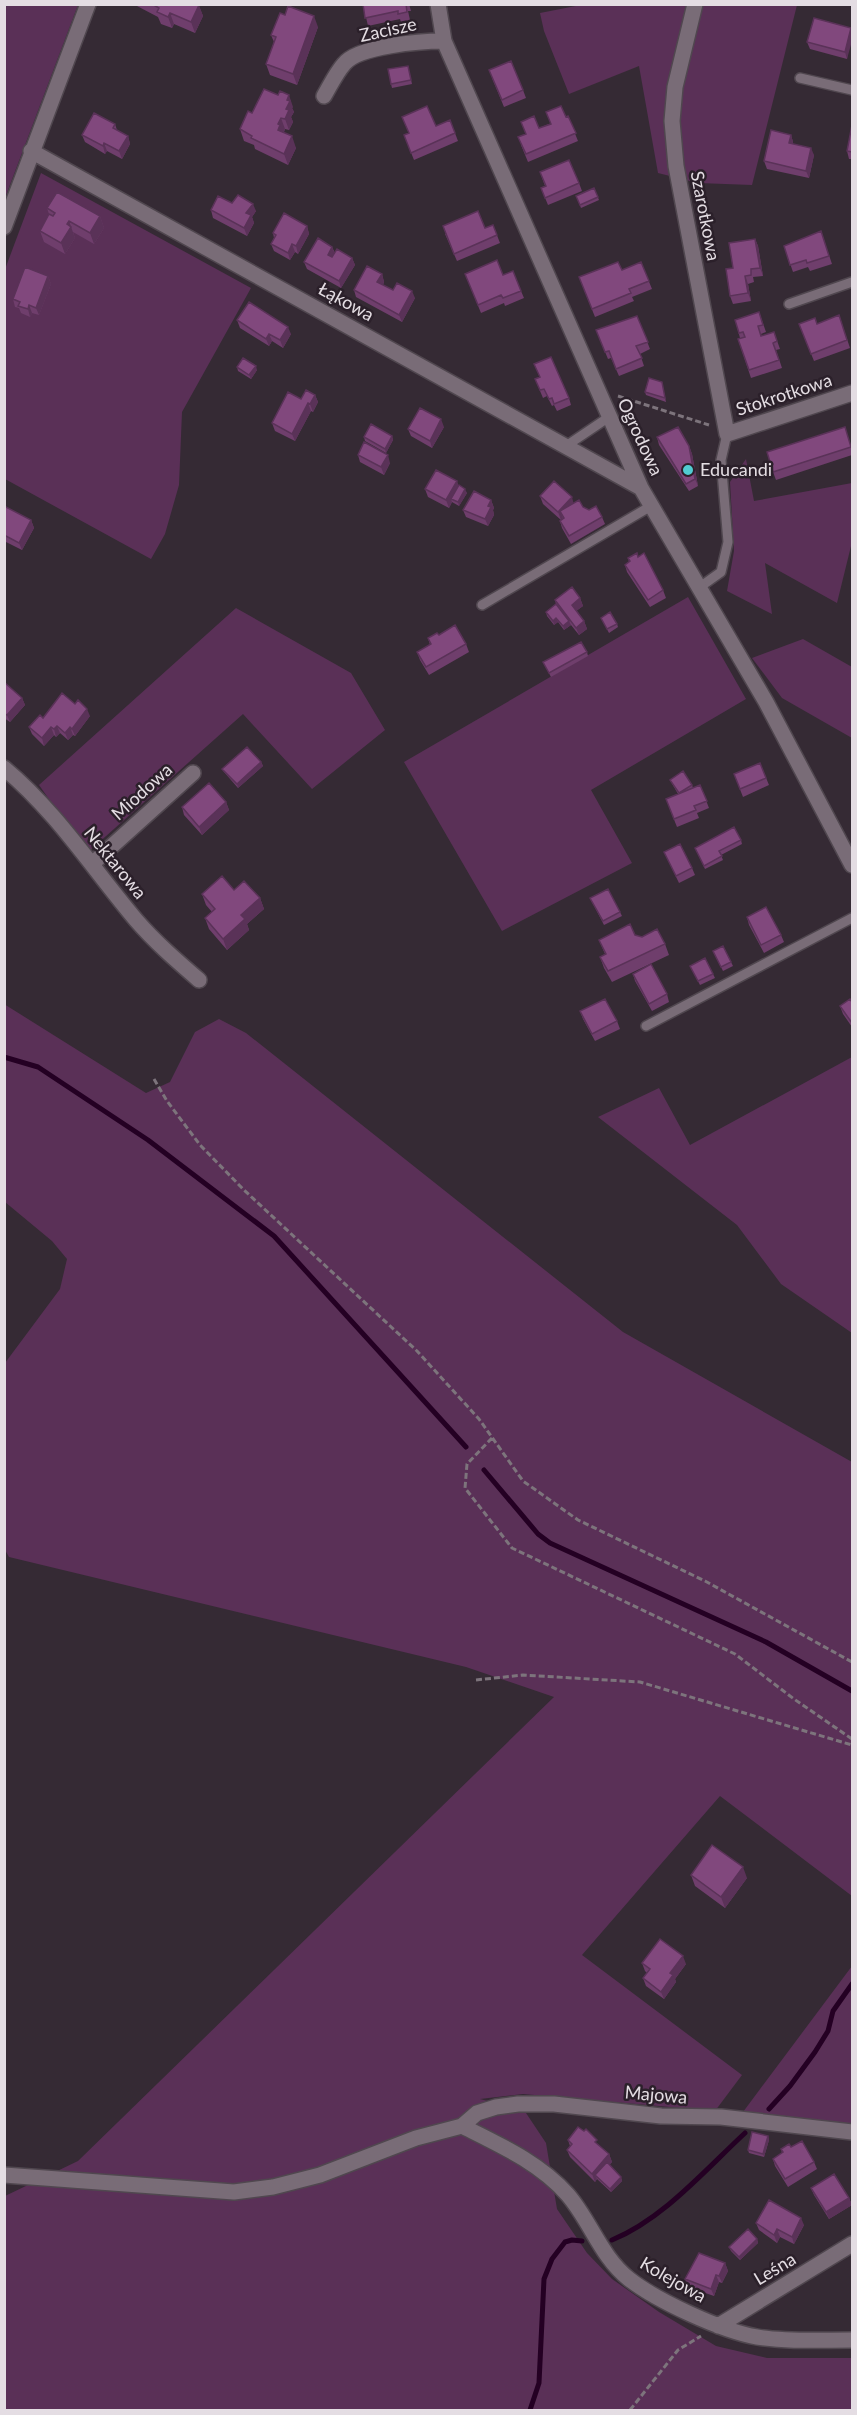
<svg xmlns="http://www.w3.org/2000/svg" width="857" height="2415" font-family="Lato,sans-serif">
<rect width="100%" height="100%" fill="#352a34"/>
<path fill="#5a3057" d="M5 4 78 5 5 198 4 5Z
M586 4 797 5 752 185 698 183 658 173 639 66 569 94 544 31 540 13Z
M41 173 251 288 182 412 179 485 165 534 151 559 5 479 4 272Z
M746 459 754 501 852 483V542L837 603 765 563 772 614 727 591 734 551 730 482Z
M688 597 746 699 591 790 632 863 502 931 404 762Z
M236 608 351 673 385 730 312 789 243 714 87 853 39 785Z
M803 639 852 667V738L782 698 752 658Z
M4 1004 146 1093 170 1082 195 1032 219 1019 246 1033 623 1332 852 1462V1896L720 1796 582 1955 742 2075 715 2111 523 2094 480 2099 524 2110 546 2143 557 2209 587 2253 612 2279 659 2312 716 2346 767 2358H852V2410H5V2196L78 2161 554 1697 466 1667 9 1557 4 1548 5 1363 60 1289 67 1259 52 1241 5 1202Z
M852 1057V1333L781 1284 737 1225 598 1117 659 1088 690 1145Z
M852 1966V2124L743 2112Z"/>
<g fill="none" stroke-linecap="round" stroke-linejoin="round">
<path stroke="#240023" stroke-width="5" d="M4 1057 38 1067 148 1140 274 1236 466 1447
M484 1470 538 1534 550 1543 766 1642 852 1691
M769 2109 790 2086 815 2052 828 2031 833 2011 852 1984
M612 2240C663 2219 704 2171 745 2133
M530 2410 539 2383 544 2279 552 2259 565 2242 572 2240 582 2241"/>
<defs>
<path id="lane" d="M800 78 852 90
M789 304 852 282
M566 446 609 417
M700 587 721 572 728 542 721 460 727 434
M482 605 651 506
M646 1026 852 918"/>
<path id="street" d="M438 4 444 41 641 488 766 702 852 865
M695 4 675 87 672 121 676 166 727 434 852 393
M324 96C330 86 336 73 344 64 358 46 421 41 444 41
M31 151 641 488
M4 227 88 4
M4 768C56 811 93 869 136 920 155 942 177 961 199 980
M92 864 193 773
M462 2126C500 2145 540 2163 568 2195 591 2222 601 2257 629 2279 657 2301 722 2331 757 2337 788 2342 821 2340 852 2340
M4 2175 234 2192 273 2187 320 2175 416 2138 462 2126 477 2113 496 2107 518 2104H554L661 2116 721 2117 852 2132
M718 2326 852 2244"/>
</defs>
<use href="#lane" stroke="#50474f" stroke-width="12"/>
<use href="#street" stroke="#50474f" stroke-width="18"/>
<path stroke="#7d747c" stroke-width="3" stroke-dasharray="6 3" stroke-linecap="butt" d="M618 396 709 425
M154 1079 167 1101 200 1145 244 1190 417 1351 479 1419 523 1481 578 1520 705 1581 852 1662
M492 1438 467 1464 465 1488 512 1548 735 1654 794 1699 852 1739
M476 1680 523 1675 640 1682 852 1745
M630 2410 678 2350 701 2336"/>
<use href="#lane" stroke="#796c77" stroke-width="9"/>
<use href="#street" stroke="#796c77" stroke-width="15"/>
</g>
<path fill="#6f3e6c" d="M136 4H198L203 16 195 33 174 24 172 28 161 24 158 17 137 6Z
M363 4H409L411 11H408L410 20 401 22 400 19 368 26Z
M318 27 297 85 270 75 266 64 274 42 271 35Z
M851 28 847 59 810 49 807 42Z
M408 66 412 84 392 88 391 84Z
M492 78 523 90 526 98 504 107Z
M293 107 292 108 294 112 291 117 293 122 289 130 285 129 284 132 296 148 288 165 255 149 254 145 244 141 240 129 252 113Z
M568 116 578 141 528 162 521 145 526 134 521 122 539 128Z
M402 117 436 126 450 120 458 141 414 160 404 135 409 133Z
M115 124 117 130 128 136 130 144 122 159 107 151 105 154 85 142 82 135Z
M852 125V159H849L847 151Z
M791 135 793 142V144L814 155 809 178 767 169 764 161Z
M540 172 579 183 582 191 548 205 541 188 545 186Z
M594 188 599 200 581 208 576 196Z
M232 203 256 211 252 217 254 223 247 236 213 218 211 210Z
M47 208 100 216 104 228 94 244 73 232 75 238 65 254 44 242 40 231 49 214Z
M493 225 500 243 457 261 445 234 485 228Z
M307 226 309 234 298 254 295 252 290 260 274 251 271 244 274 238 273 233Z
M821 231 832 264 810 271 808 267 793 272 784 246Z
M755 239 758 246 763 276 753 277 754 282 748 284 751 301 733 304 730 296 733 268Z
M332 247 335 253 352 258 355 265 341 288 307 269 304 262Z
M641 262 652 289 632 297 634 301 595 317 579 277 622 270Z
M382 274 384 282 383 285 393 290 415 298 402 322 356 297 354 290Z
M465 274 503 275 521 291 524 298 505 306 504 303 481 313Z
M48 276 51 284 39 315 32 313 30 317 21 313 19 308 15 307 13 299Z
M759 312 766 332 761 334 762 336 774 332 780 349 776 350 782 368 751 378 738 339 740 338 735 320Z
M839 315 850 348 814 361 799 324H817Z
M637 316 650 349 640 354 644 366 619 376 611 358 608 359 596 330Z
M237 320 291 334 283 348 272 341 269 346 240 328Z
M237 367 257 370 251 379 238 371Z
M535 379 569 398 571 405 557 411 554 405 552 406 547 396 543 398Z
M662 382 666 402 646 395 645 392Z
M315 395 318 402 313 412 311 411 295 441 275 431 272 423 301 399Z
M444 427 432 448 411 436 408 429Z
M845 427 852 450V455L776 480 773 472Z
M392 436 393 440 386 453 365 441 364 437Z
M657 437 689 446 692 454 698 486 689 491 659 445Z
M358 455 390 463 384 475 360 462Z
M457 481 458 486 467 493 459 506 452 502 449 508 428 497 425 489Z
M540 496 574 503 583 507 602 517 605 524 571 544 562 528 560 521 561 520 543 504Z
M491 500 494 508 493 510 494 515 488 526 466 517 463 510Z
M4 506 31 520 34 528 22 550 4 541Z
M628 558 663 590 666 598 650 607 627 572 625 565 629 562Z
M580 598 583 606 576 611 584 621 587 629 579 635 571 625 564 630 558 622 554 625 547 616 546 612 556 604 555 600Z
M601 618 617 624 618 627 609 633Z
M439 635 466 644 469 652 429 675 420 660 417 652 430 645 428 638Z
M587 652 588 656 551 677 543 662Z
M4 682 22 698 25 705 10 722 4 718Z
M90 716 75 736 73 735 68 740 60 733 56 737 54 735 44 746 32 734 29 727 43 718Z
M261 762 263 766 238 788 224 772 222 769Z
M760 763 769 785 743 797 734 774Z
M670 780 692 785 693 788 700 785 709 808 697 813 699 818 677 827 669 807 678 794Z
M226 802 229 810 202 835 184 815 182 807Z
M741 840 742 844 721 855 723 860 705 869 695 848Z
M664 852 692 868 695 875 679 883Z
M234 890 260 898 264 909 247 924 249 930 227 950 209 929 205 918 212 912 206 905 202 894Z
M590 898 620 912 622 916 604 925Z
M747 917 781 935 784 942 764 953 749 925Z
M635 935 665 944 669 955 612 982 604 968 600 957 605 954 599 940Z
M713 951 731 962 733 966 723 971Z
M690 966 713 974 715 978 700 985Z
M633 974 667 994 669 1002 652 1011 635 981Z
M852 1002V1027L843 1014 840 1006Z
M580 1011 617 1021 620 1029 595 1041 583 1019Z
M691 1875 747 1878 725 1908 695 1886Z
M642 1963 686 1964 675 1979 676 1982 664 1999 646 1986 643 1978 647 1973 645 1971Z
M768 2136 769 2140 764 2157 749 2153 748 2150Z
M568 2140 600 2146 609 2154 612 2162 609 2165 621 2177 622 2181 611 2192 597 2179 595 2182 570 2157 567 2150 570 2146Z
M791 2147 814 2162 817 2169 788 2187 775 2166 773 2159 782 2153 781 2149Z
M811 2188 849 2198 852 2205 829 2219 814 2195Z
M756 2223 804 2225 794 2244 780 2237 777 2243 759 2230Z
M757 2239 758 2243 740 2260 731 2251 729 2247Z
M725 2263 728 2271 722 2283 719 2282 714 2296 688 2287 685 2279Z"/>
<path fill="#5a3258" d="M199 5 203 16 195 33 191 22Z
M170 13 174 24 172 28 168 17Z
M314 16 318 27 297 85 293 74Z
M851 28 852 31V41L847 59 845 52Z
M289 95 293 107 292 108 294 112 291 117 293 122 289 130 285 119 287 100Z
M281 118 285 129 283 133 278 130V124Z
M791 135 793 142 791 150 789 143Z
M128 136 130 144 122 159 119 151Z
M292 136 296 148 288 165 284 154Z
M104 143 107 151 105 154 103 146Z
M811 148 814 155 809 178 806 171Z
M253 204 256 211 252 217 254 223 247 236 244 228 246 213Z
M100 216 104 228 94 244 90 233Z
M69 221 75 238 65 254 61 243Z
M307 226 309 234 298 254 296 246Z
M755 239 758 246 763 276 760 268Z
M292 244 295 252 290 260 288 253Z
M332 247 335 254 330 262 328 255Z
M352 258 355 265 341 288 339 281Z
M382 274 384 282 380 289 377 282Z
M48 276 51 284 39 315 36 308Z
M745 276 748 284 751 301 748 293Z
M412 291 415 298 402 322 399 315Z
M29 305 32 313 30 317 28 309Z
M288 327 291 334 283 348 280 340Z
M269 334 272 341 269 346 266 339Z
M256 366 257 370 251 379 249 375Z
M315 395 318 402 313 412 310 404Z
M308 403 311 411 295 441 292 434Z
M441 419 444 427 432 448 430 441Z
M392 436 393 440 386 453 385 449Z
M689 446 692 454 698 486 695 479Z
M388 455 390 463 384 475 381 467Z
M457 481 459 489 451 499 452 502 449 508 446 500Z
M465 489 467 493 459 506 458 502Z
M572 497 574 505 560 511 563 518 561 520 558 512Z
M491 500 494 508 493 510 494 515 488 526 485 519 488 506Z
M31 520 34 528 22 550 19 543Z
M580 598 583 606 575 612 572 605Z
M556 618 558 622 554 625 553 621Z
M569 621 571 625 564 630 563 626Z
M584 621 587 629 579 635 576 628Z
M22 698 25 705 10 722 7 715Z
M87 709 90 716 75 736 72 729Z
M57 726 60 733 56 737 54 729Z
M51 727 54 735 44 746 42 738Z
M70 727 73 735 68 740 65 733Z
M261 762 263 766 238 788 237 784Z
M226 802 229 810 202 835 199 827Z
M260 898 264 909 247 924 249 930 227 950 223 939 241 915Z
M743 1867 747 1878 725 1908 721 1897Z
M683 1956 686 1964 675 1979 676 1982 664 1999 661 1992 670 1973Z
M768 2136 769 2140 764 2157 763 2154Z
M609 2154 612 2162 598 2178 595 2175 597 2179 595 2182 592 2174Z
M621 2177 622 2181 611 2192 610 2189Z
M849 2198 852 2205 829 2219 826 2212Z
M801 2218 804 2225 794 2244 792 2237Z
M777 2229 780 2237 777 2243 774 2235Z
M757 2239 758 2243 740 2260 739 2257Z
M725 2263 728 2271 722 2283 719 2276Z
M716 2275 719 2282 714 2296 711 2289Z"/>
<path fill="#81487d" stroke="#5a3258" stroke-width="1.5" d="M152 4H198L199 5 191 22 170 13 168 17 157 12 159 8Z
M363 4H406L407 12 398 14V11L365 18Z
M288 6 314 16 293 74 266 64 276 37 271 35 280 13 285 15Z
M814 18 851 28 845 52 807 42Z
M511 61 523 90 502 100 489 70Z
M408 66 411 80 391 84 388 69Z
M264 89 278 95 280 91 289 95 287 100 290 101 286 109 289 110 285 119 281 118 278 124 280 125 278 130 292 136 284 154 251 138 252 136 240 129 248 111 252 113Z
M427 106 436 126 450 120 455 133 411 153 404 135 409 133 402 117Z
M561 106 566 117 568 116 576 133 526 154 518 137 526 134 521 122 534 116 539 128 551 124 546 112Z
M94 113 115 124 113 128 128 136 119 151 104 143 103 146 82 135Z
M852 125V152L847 151Z
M771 130 791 135 789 143 811 148 806 171 764 161Z
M569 160 579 183 545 198 541 188 546 186 540 172Z
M594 188 598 197 580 205 576 196Z
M57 192 100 216 90 233 69 221 67 224 71 227 61 243 40 231 49 214 53 216 55 213 47 208Z
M238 195 253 204 246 213 251 215 244 228 211 210 218 196 232 203Z
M478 211 485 228 493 225 497 235 454 254 443 226Z
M284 213 307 226 296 246 292 244 288 253 271 244 276 235 273 233Z
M821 231 829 256 807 263 806 260 790 265 784 246Z
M318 238 332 247 328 255 332 257 337 249 352 258 339 281 304 262Z
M755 239 760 268 751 269V275L745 276 748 293 730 296 726 269 733 268 729 243Z
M497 260 503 275 513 271 521 291 503 298 501 295 478 305 465 274Z
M618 262 622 270 641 262 649 281 629 289 631 293 592 309 579 277Z
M367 266 382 274 377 282 393 290 397 283 412 291 399 315 354 290Z
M25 267 48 276 36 308 29 305 28 309 18 306 20 302 13 299Z
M249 302 288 327 280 340 269 334 266 339 237 320Z
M759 312 763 325 758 326 761 336 774 332 777 341 773 343 779 360 749 370 738 339 745 337 743 332 739 333 735 320Z
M839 315 847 340 811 354 799 324 815 318 817 324Z
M637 316 648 342 636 346 642 358 616 369 609 351 605 352 596 330Z
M551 357 569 398 554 404 552 398 549 399 544 389 540 390 535 379 540 377 534 364Z
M243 358 256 366 249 375 237 367Z
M649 378 662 382 665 398 645 392Z
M306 390 315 395 310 404 308 403 292 434 272 423 288 392 301 399Z
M420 408 441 419 430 441 408 429Z
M371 424 392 436 385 449 364 437Z
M678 427 689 446 695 479 686 484 657 437Z
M845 427 851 447 773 472 767 452Z
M364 442 388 455 381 467 358 455Z
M436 470 457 481 446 500 425 489Z
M554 481 572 497 558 512 540 496Z
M459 485 465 489 458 502 451 499Z
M474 491 491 500 488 506 491 507 485 519 463 510Z
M579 500 583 507 589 510 596 506 602 517 569 536 560 521 564 518 560 511Z
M4 506 31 520 19 543 4 535Z
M637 553 638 557 644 553 663 590 648 600 625 565 630 561 628 558Z
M572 587 580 598 572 605 584 621 576 628 555 600Z
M556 604 569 621 563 626 556 618 553 621 546 612Z
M610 612 617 624 607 629 601 618Z
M455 625 466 644 426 667 417 652 431 644 428 638 437 633 439 635Z
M581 642 587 652 549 673 543 662Z
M4 682 22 698 7 715 4 713Z
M62 693 75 704 78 700 87 709 72 729 70 727 65 733 57 726 54 729 51 727 42 738 29 727 40 715 43 718Z
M247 747 261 762 237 784 222 769Z
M760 763 766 778 740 789 734 774Z
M683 771 692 785 679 793 670 780Z
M209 783 226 802 199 827 182 807Z
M700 785 707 801 694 806 696 810 674 819 666 799Z
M734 827 741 840 719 851 722 856 704 866 695 848Z
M680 844 692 868 676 876 664 852Z
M222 876 234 890 244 881 260 898 241 915 245 919 223 939 205 918 215 909 202 894Z
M608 889 620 912 603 921 590 898Z
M766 907 781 935 761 945 747 917Z
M630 924 635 935 642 937 657 929 665 944 608 971 600 957 606 954 599 940Z
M723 946 731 962 721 967 713 951Z
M705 958 713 974 698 981 690 966Z
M651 964 667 994 649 1004 633 974Z
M605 999 617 1021 592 1034 580 1011Z
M850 999 852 1002V1023L840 1006Z
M712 1845 743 1867 721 1897 691 1875Z
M660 1939 683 1956 670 1973 673 1975 661 1992 643 1978 650 1969 642 1963Z
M578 2127 584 2131 586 2129 597 2140 595 2142 609 2154 592 2174 567 2150 572 2144 568 2140Z
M752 2132 768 2136 763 2154 748 2150Z
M802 2141 814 2162 785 2179 773 2159 783 2152 781 2149 789 2144 791 2147Z
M607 2162 621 2177 610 2189 595 2175Z
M834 2174 849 2198 826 2212 811 2188Z
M769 2200 801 2218 792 2237 777 2229 774 2235 756 2223Z
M748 2229 757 2239 739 2257 729 2247Z
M699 2253 725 2263 719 2276 716 2275 711 2289 685 2279Z"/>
<circle fill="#51ccd2" stroke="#2b202a" stroke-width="2" cx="688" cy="470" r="6"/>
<g text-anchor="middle" stroke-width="5" stroke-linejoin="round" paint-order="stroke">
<g font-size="18" fill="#e4dde3" stroke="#2b202a">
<text transform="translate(388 30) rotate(-12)" y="6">Zacisze</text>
<text transform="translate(705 216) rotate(79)" y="6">Szarotkowa</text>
<text transform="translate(346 302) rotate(29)" y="6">Łąkowa</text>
<text transform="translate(784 395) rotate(-18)" y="6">Stokrotkowa</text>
<text transform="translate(640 437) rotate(65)" y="6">Ogrodowa</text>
<text transform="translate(142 792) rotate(-42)" y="6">Miodowa</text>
<text transform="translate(115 863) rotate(51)" y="6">Nektarowa</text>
<text transform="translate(656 2095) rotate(5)" y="6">Majowa</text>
<text transform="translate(775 2269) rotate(-31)" y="6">Leśna</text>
<text transform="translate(673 2280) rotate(30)" y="6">Kolejowa</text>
</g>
<g font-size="18" fill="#e4dde3" stroke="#2b202a" text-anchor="start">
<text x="700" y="476">Educandi</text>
</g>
</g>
<rect width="857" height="2415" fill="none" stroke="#e4dde3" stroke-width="12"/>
</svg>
